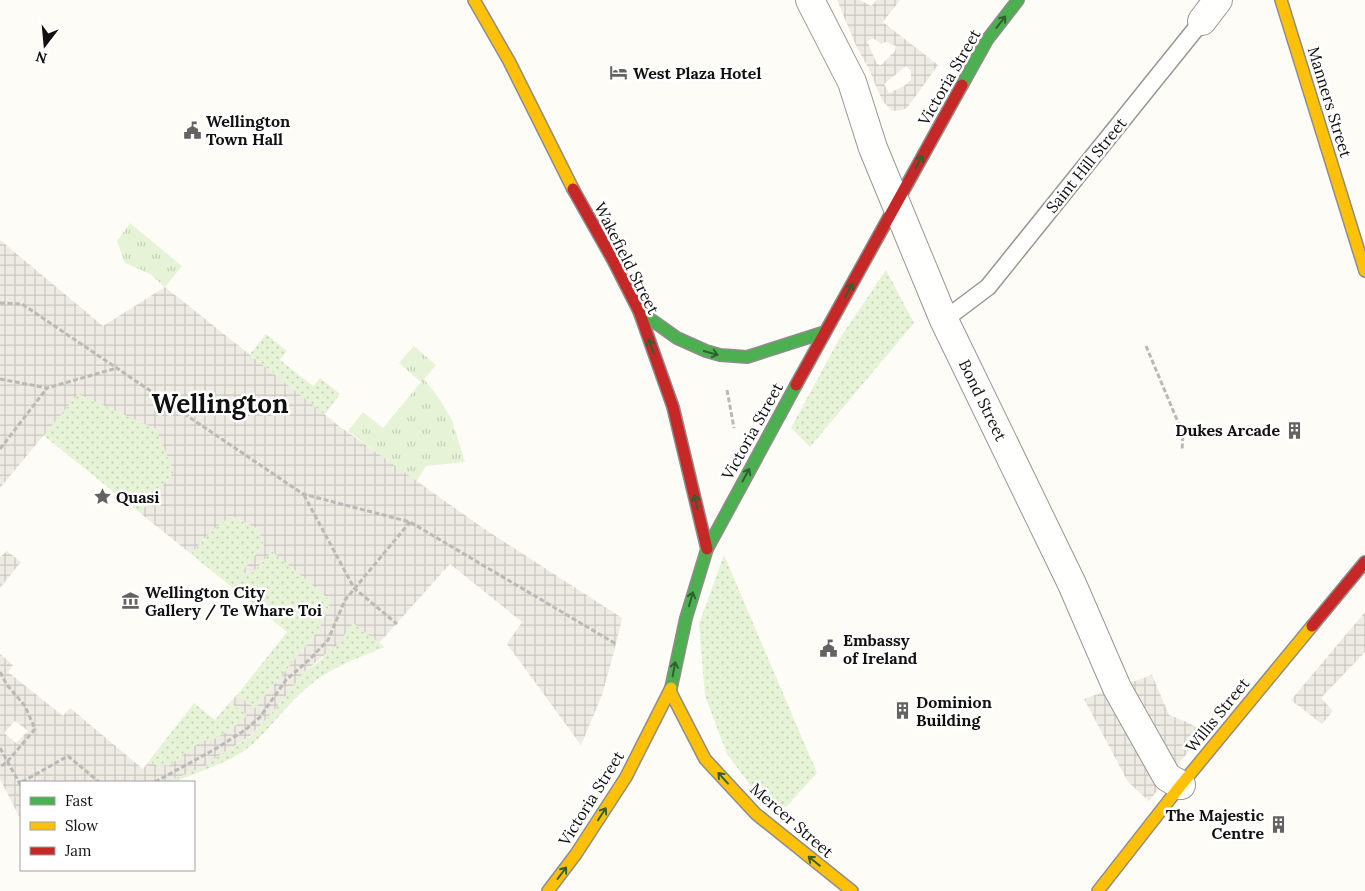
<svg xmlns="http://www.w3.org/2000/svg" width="1365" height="891" font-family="Lora,serif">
<defs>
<pattern id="grass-tufts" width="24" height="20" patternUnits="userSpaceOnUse" patternTransform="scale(1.25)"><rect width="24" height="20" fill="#e7f3d7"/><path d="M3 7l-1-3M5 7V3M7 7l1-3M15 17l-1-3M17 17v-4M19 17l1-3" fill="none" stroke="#c5cfb8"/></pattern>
<pattern id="garden-dots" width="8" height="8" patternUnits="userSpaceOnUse" patternTransform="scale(1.25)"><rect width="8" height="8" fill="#e7f3d7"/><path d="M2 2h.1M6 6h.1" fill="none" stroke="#c5cfb8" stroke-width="1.8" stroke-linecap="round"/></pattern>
<pattern id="plaza-grid" width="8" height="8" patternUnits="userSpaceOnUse" patternTransform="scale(1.25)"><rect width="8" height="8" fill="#edebe2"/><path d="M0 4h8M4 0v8" fill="none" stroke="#cac8c1"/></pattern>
</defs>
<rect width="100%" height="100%" fill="#fdfcf7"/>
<path fill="url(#grass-tufts)" d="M130 223 182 266 165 287 150 274 125 263 117 241Z
M414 346 436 365 424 379 438 397 452 420 465 462 426 466 416 482 348 431 363 412 383 428 421 382 399 363Z"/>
<path fill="url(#garden-dots)" d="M886 270 914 323 810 447 791 428 838 341Z
M266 334 287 351 280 360 313 386 320 378 340 394 324 415 250 354Z
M78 394 156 429 174 472 140 513 43 435Z
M232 516 258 529 264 545 241 574 253 572 272 551 331 601 318 631 255 708 237 695 287 632 191 554 211 531Z
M724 555 817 773 786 807 763 802 727 754 705 696 699 624Z
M353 623 385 647C354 659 325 670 301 693 281 711 267 734 245 750 224 765 198 771 175 782H167L205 766 218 756 250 737 271 714 305 671 320 661Z
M230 702 247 715 233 728 214 739 201 741 170 765 158 766 149 761 194 703 215 720Z"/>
<path fill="url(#plaza-grid)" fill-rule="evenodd" d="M837 0H860L871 6 877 0H900L883 22 938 65 907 108 898 111 891 110 882 100 868 67 857 48ZM873 38 881 44 886 42 896 46 895 51 881 65 877 64 867 41ZM906 66 911 71V80L904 86 889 93 884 84Z
M0 240 103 326 165 287 339 426 483 528 622 618 616 644 602 695 581 745 507 644 522 622 450 564 379 643 353 623 337 645 305 671 271 714 249 737 218 756 205 766 167 782H21V820L0 779V654L13 665 8 672 63 716 70 708 143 769 149 761 158 766 170 765 201 741 214 739 233 728 247 715 230 702 237 695 255 708 318 631 331 601 272 551 253 572 240 574 264 545 258 529 232 516 211 531 191 554 140 513 174 472 156 429 78 394 0 488ZM15 721 28 731 16 743 4 733Z
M7 551 21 562 0 588V557Z
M1365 612V652L1321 698 1333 711 1322 724 1291 700Z
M1152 675 1169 715 1187 722 1204 732 1149 801 1128 782 1084 699Z"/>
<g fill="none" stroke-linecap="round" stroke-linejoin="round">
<defs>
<path id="lane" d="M944 320 988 287 1202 21"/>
<path id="street" d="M810 0 852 82 873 148 944 320 1072 584 1117 688 1167 777 1181 785
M1202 21 1218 0"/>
<path id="fast" d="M962 85 987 40 1018 0
M639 311 677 338 706 351 720 355 747 357 825 332
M671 688 686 618 707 549 796 385"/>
<path id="slow" d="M474 0 509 61 573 189
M1281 0 1365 271
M670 691 705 759 756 814 852 891
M548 891 576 854 626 777 671 688
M1098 891 1181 785 1312 626"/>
<path id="jam" d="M573 189 613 260 639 311 673 407 707 549
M796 385 962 85
M1312 626 1365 562"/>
</defs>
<use href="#lane" stroke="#979795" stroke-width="19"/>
<use href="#street" stroke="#979795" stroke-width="30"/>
<use href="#fast" stroke="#8e8d8b" stroke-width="14"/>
<use href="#slow" stroke="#8e8d8b" stroke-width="14"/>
<use href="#jam" stroke="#8e8d8b" stroke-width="14"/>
<path stroke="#b9b9b8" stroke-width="3" stroke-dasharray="5 2.5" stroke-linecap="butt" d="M0 303 22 304 303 494 410 522 616 644
M1146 346 1183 434 1182 451
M0 379 47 388 117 368
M727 390 734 428
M0 449 47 388
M304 495 354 588 397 624
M0 672 7 685 25 706 35 729 7 762 0 767
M22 782 68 756 99 782
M155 782 217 748 245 730 260 717 286 680 309 660 328 640 345 600 410 522"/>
<use href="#lane" stroke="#fffffe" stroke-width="16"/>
<use href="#street" stroke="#fffffe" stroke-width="28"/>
<use href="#fast" stroke="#4caf50" stroke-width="11"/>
<use href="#slow" stroke="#ffc107" stroke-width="11"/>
<use href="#jam" stroke="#c62828" stroke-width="11"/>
<path stroke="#b9b9b8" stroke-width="3" stroke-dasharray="5 2.5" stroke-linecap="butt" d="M0 748 21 786"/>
</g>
<defs><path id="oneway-shaft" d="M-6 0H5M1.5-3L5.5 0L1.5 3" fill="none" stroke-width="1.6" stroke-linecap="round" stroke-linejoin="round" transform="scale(1.25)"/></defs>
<g stroke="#2e6030">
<use href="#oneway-shaft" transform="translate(1001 22) rotate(-52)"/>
<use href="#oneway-shaft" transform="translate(919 162) rotate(-61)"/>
<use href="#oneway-shaft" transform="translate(849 290) rotate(-61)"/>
<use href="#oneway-shaft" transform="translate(651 346) rotate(-110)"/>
<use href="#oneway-shaft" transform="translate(711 353) rotate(16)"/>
<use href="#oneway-shaft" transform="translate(746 475) rotate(-61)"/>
<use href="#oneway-shaft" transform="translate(696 502) rotate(-103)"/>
<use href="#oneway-shaft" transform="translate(691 599) rotate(-74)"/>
<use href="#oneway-shaft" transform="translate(674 669) rotate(-79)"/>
<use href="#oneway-shaft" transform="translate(723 778) rotate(-132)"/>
<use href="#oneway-shaft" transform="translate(602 814) rotate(-57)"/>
<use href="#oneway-shaft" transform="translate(814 861) rotate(-141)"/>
<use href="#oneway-shaft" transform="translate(562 873) rotate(-53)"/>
</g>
<defs>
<symbol id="hotel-bare" viewBox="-9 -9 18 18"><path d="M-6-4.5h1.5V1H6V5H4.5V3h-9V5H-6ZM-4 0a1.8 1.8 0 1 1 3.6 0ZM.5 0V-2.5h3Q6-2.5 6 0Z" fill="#646362" stroke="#fff" stroke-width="2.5" paint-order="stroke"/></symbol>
<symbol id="civic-bare" viewBox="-9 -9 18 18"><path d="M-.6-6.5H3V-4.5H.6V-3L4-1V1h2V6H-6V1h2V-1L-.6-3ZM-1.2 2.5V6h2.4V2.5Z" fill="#646362" stroke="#fff" stroke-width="2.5" paint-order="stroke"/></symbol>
<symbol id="building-bare" viewBox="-9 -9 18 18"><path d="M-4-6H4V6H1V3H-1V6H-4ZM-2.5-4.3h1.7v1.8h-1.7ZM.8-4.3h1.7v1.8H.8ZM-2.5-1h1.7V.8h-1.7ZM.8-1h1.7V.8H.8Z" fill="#646362" stroke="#fff" stroke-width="2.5" paint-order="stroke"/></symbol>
<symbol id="sight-bare" viewBox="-9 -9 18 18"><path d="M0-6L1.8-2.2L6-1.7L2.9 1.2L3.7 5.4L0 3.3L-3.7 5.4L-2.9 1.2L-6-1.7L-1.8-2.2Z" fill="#646362" stroke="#fff" stroke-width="2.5" paint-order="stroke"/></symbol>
<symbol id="museum-bare" viewBox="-9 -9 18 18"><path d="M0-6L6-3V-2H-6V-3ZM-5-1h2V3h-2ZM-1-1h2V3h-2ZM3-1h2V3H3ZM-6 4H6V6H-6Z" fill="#646362" stroke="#fff" stroke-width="2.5" paint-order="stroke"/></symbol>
</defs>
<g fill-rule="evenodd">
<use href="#hotel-bare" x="606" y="60" width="25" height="25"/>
<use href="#civic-bare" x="180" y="118" width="25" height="25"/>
<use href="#building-bare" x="1282" y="418" width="25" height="25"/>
<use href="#sight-bare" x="90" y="484" width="25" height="25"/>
<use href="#museum-bare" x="118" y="588" width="25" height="25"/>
<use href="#civic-bare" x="816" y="636" width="25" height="25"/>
<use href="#building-bare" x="890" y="698" width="25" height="25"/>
<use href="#building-bare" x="1266" y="812" width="25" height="25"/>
</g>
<g text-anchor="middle" stroke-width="5" stroke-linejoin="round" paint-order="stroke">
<g font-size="16" font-weight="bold" fill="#111" stroke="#fff" text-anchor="start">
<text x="633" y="79">West Plaza Hotel</text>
<text x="206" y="127">Wellington<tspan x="206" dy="18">Town Hall</tspan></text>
<text x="1280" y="436" text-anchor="end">Dukes Arcade</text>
<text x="116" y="503">Quasi</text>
<text x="145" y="598">Wellington City<tspan x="145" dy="18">Gallery / Te Whare Toi</tspan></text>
<text x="843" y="646">Embassy<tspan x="843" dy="18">of Ireland</tspan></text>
<text x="916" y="708">Dominion<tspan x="916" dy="18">Building</tspan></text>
<text x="1264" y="821" text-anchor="end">The Majestic<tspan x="1264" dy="18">Centre</tspan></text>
</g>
<g font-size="16" fill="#111" stroke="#fff">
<text transform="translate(949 77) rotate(-60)" y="6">Victoria Street</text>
<text transform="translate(1330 102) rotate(73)" y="6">Manners Street</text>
<text transform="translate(1086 165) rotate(-51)" y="6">Saint Hill Street</text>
<text transform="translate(627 258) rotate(63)" y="6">Wakefield Street</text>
<text transform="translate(983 400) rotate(64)" y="6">Bond Street</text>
<text transform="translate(752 431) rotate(-61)" y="6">Victoria Street</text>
<text transform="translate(1217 715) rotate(-51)" y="6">Willis Street</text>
<text transform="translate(591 798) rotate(-58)" y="6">Victoria Street</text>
<text transform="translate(792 820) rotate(41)" y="6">Mercer Street</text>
</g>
<g font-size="26" font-weight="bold" fill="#111" stroke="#fff">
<text x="220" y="413">Wellington</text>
</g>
</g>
<rect x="20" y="781" width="175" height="90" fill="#ffffff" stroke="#a0a0a0"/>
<rect x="30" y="797" width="25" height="8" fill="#4caf50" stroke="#a0a0a0"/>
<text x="65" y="806" font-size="15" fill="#111111">Fast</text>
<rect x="30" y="822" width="25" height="8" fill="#ffc107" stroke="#a0a0a0"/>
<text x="65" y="831" font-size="15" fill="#111111">Slow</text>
<rect x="30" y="847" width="25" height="8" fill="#c62828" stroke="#a0a0a0"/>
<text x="65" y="856" font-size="15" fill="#111111">Jam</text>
<g transform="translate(45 45) rotate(196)" stroke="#ffffff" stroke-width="4" paint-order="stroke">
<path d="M0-4L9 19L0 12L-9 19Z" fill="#111111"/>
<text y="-8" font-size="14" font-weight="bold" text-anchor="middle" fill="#111111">N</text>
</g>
</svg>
